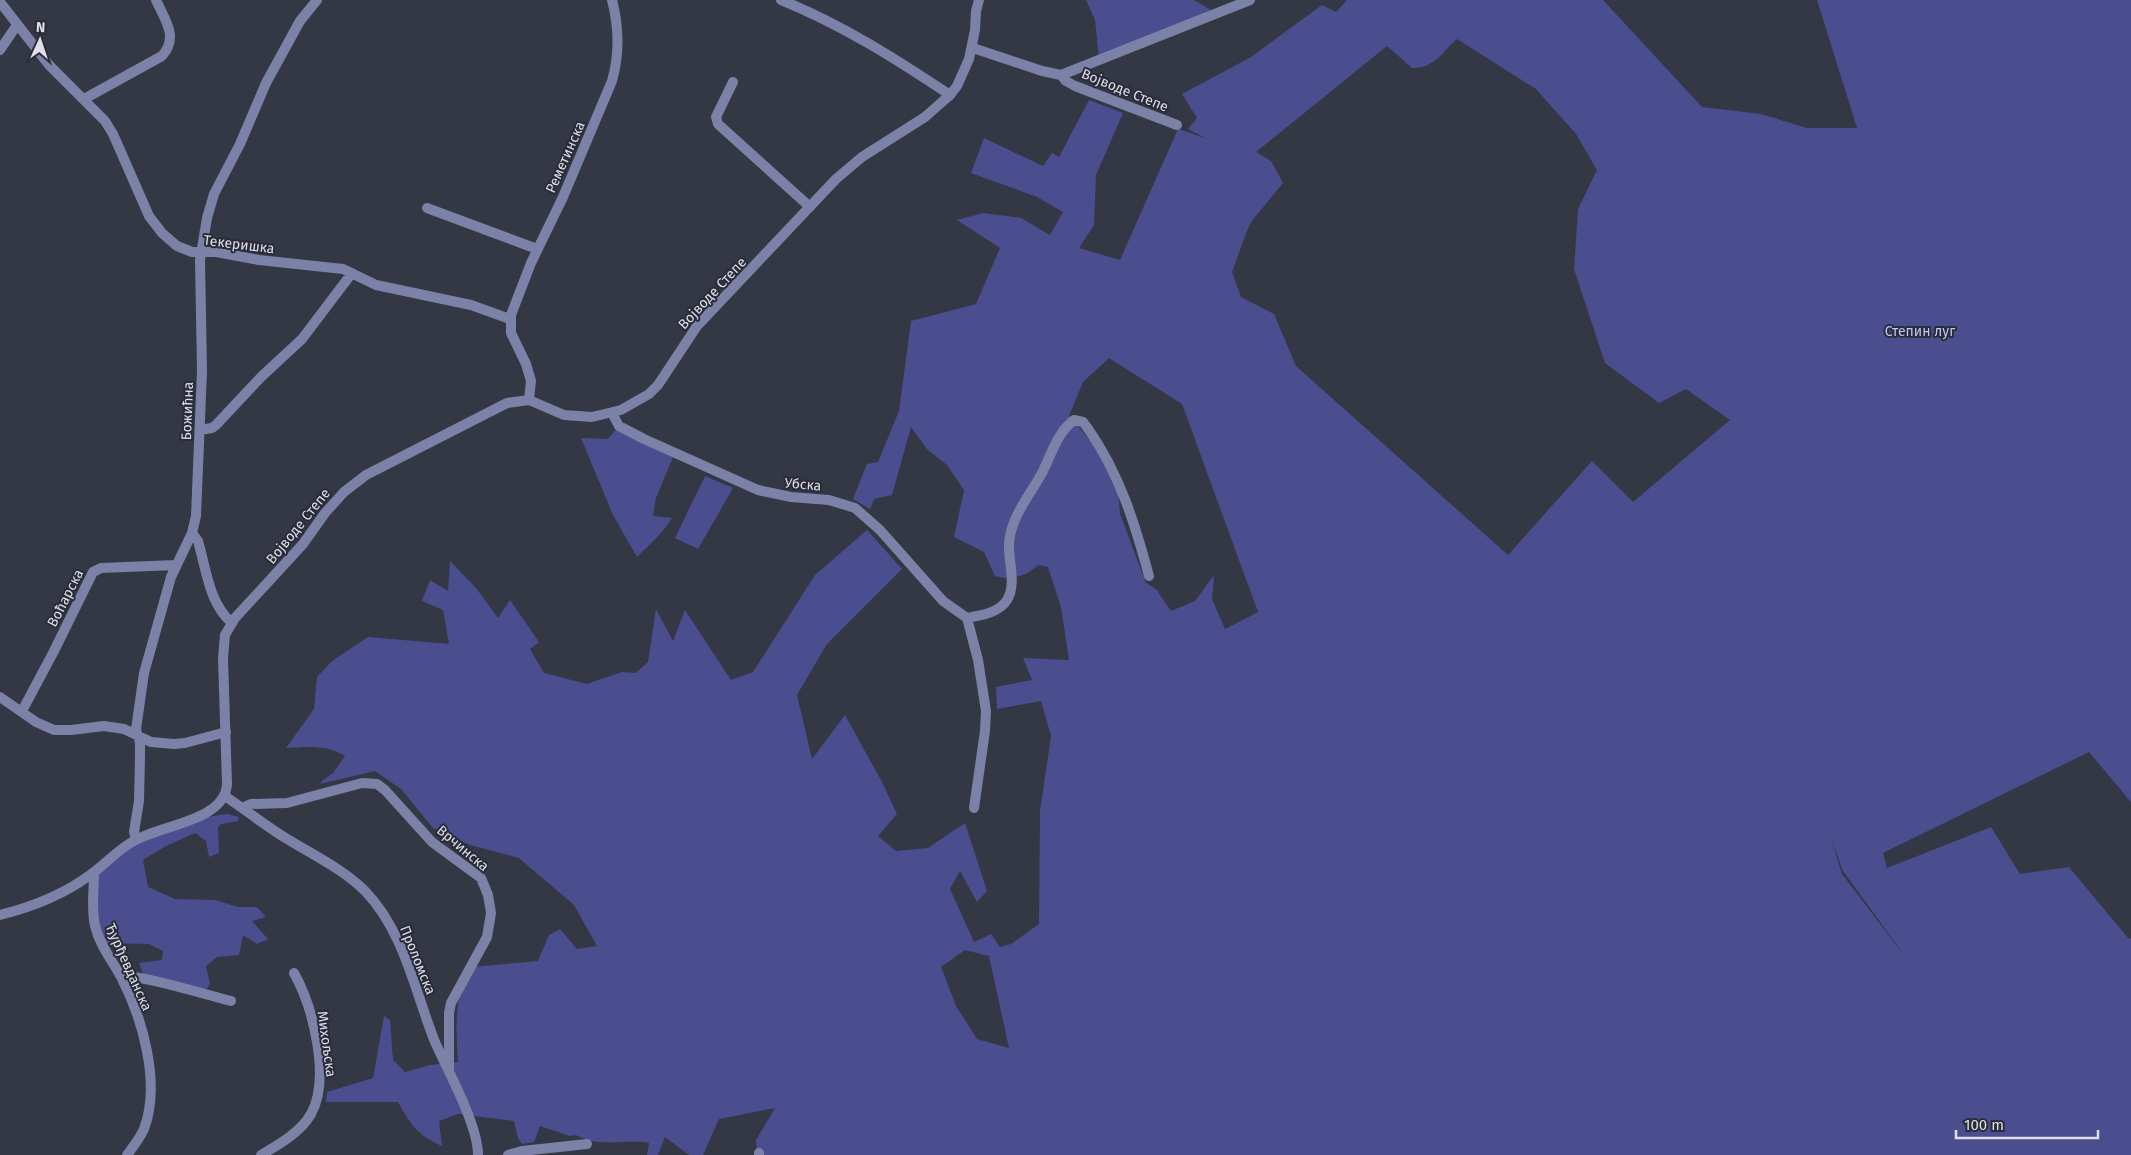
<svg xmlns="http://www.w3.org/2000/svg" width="2131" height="1155" font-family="'Fira Sans',sans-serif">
<rect width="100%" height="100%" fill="#343744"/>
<path fill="#4a4e8f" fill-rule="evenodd" d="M1086 0H1194L1216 13 1099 59 1095 20Z
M1347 0H1603L1702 107 1761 114 1807 128H1857L1817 0H2131V802L2089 752 1883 853 1887 868 1991 827 2020 874 2069 867 2129 939 2131 938V1155H757L756 1140 775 1108 719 1119 703 1155H689L665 1137 658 1155H647L649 1143C624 1139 598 1148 576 1135L570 1136 540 1126 534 1142 522 1144 518 1138 514 1121 458 1114 439 1121 442 1146C417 1135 411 1125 398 1102H326L327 1092 373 1078 384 1016 390 1020 393 1060 405 1072 430 1065 458 1062C456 1030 453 995 472 967L538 961 549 935 560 929 577 949 597 946 574 905 519 858 470 845 433 828 401 789 375 771 320 784 322 781 333 773 345 756C326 744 307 747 286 748L314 709 317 677 332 661 368 637 449 644 443 610 422 601 430 580 448 591 450 561 476 588 498 618 510 600 539 642 530 649 544 673 587 684 622 672 636 673 648 662 656 609 673 641 685 610 731 680 753 672 815 575 867 530 902 569 827 644 797 695 812 759 845 715 882 782 897 814 878 836 896 851 928 848 965 823 987 891 977 902 960 871 950 889 974 942 991 934 1000 947 1011 944 1039 924 1040 811 1051 736 1041 701 997 709 996 687 1032 680 1023 658 1069 660 1061 607 1048 567 1038 565C1027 576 1011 581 995 576L984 552 954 537 964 490 947 465 927 449 911 427 892 495 874 499 870 509 853 499 867 464 878 462 899 411 911 321 976 304 1000 248 957 220 983 213 1021 218 1050 235 1063 212 1037 197 971 173 984 138 1043 166 1052 153 1059 157 1089 100 1123 113 1096 175 1094 225 1079 248 1120 260 1178 129 1205 138 1188 129 1197 118 1182 94 1251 57 1322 5 1336 12ZM1457 39 1536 89 1576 134 1597 170 1578 209 1574 269 1605 363 1659 403 1686 389 1730 420 1633 502 1592 461 1508 555 1296 366 1274 314 1241 297 1232 272 1247 231 1251 222 1283 183 1271 161 1256 152 1387 46 1412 68C1434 69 1442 52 1457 39ZM1109 358 1182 404 1258 612 1225 629 1212 599 1214 575 1195 601 1171 611 1156 589 1146 583 1120 514 1118 488 1095 446 1069 416 1083 382ZM1831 838 1843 871 1910 963 1842 874ZM965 950 989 956 1009 1048 977 1039 956 1006 941 967Z
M619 426 675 452 656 498 653 516 672 518C662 534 650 544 637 557L613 515 581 438 608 439Z
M705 476 733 488 698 549 675 538Z
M228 814 239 817 238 821 221 824 218 827 219 853 209 857 206 841 195 833 164 847 143 860 148 887 175 899 215 900 238 907H257L266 917 252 921 268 939 257 944 243 935 239 955 217 957 206 966 210 984 203 995 145 979 139 963 162 960 163 951 149 944 101 943 95 925 97 876C103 870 110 863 116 857 140 838 198 816 228 814Z"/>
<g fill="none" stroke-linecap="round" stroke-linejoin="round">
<path stroke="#7c81a7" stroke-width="10" d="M781 0C841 24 896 59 950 95
M0 2 49 65 105 121 113 134 149 216 162 233 177 246 192 252H216L259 260 343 269 376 285 471 305 510 319
M0 50 17 25
M1061 75 1066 81 1075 86 1177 125
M733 82 716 117 718 124 810 207
M84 99 162 56C179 37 165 20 156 0
M427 208 537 249
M529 400 531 381 526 364 511 333V315L531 263 563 197 612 81C620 53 619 27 612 0
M612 413 619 426 644 439 758 490 791 497 829 500 855 508 880 530 943 601 967 618 978 660 986 711 985 731 974 808
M200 430 212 428 216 425 261 377 302 339 352 273
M192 533 198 541C206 568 209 604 232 623
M967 618C981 615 999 613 1007 600 1017 584 1008 561 1009 543 1011 516 1031 494 1043 471 1052 453 1057 433 1074 420L1083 422 1089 430C1120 475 1135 524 1149 576
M0 697 36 722 54 730H71L104 726 124 729 151 742 174 744 185 743 226 732
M22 711 53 653 93 572 101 568 176 565
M225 796 242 808 251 804 287 803 362 783 377 784 385 790 432 842 481 878 488 895 491 913 487 937 451 1003 449 1013V1072
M242 808C258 819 273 831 289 840 315 856 344 870 365 891 404 931 415 992 435 1042 448 1071 478 1125 478 1155
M136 839 134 832 139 801 140 758V743L136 729 144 673 171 577 192 533 196 516 202 371 200 260 207 218 214 194 240 144 266 83 300 21 317 0
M94 873C94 890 91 909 95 926 100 946 112 960 121 977 143 1019 161 1084 144 1129 140 1138 133 1147 127 1155
M121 977C138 973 209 996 231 1001
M261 1155C278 1145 301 1132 311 1114 331 1078 313 1007 294 973
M508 1155 522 1151 587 1144
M759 1155V1153"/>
<path stroke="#7c81a7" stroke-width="10" d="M973 48 1042 71 1061 75 1250 0
M0 915C32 907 63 895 90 875 105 865 116 851 132 842 158 825 225 822 227 784L223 658 225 635 235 618 303 544 325 513 344 492 366 475 507 403 529 400 564 415 592 417 621 410 649 394 658 385 697 326 836 179 862 157 925 117 950 95 957 86 969 59 975 30 976 11 979 0"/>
</g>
<g text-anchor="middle" stroke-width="4" stroke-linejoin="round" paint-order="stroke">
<g font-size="14" fill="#dedfe8" stroke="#2a2c3a">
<text transform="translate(1125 90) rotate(22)" y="5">Војводе Степе</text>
<text transform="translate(565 157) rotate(-66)" y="5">Реметинска</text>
<text transform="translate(239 244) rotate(7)" y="5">Текеришка</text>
<text transform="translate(712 293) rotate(-47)" y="5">Војводе Степе</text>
<text transform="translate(187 411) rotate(-88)" y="5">Божићна</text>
<text transform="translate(803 484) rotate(5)" y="5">Убска</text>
<text transform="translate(298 526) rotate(-51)" y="5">Војводе Степе</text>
<text transform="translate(65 598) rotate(-63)" y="5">Воћарска</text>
<text transform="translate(463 848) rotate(40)" y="5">Врчинска</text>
<text transform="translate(418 960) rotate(68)" y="5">Проломска</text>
<text transform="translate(129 967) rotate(66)" y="5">Ђурђевданска</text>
<text transform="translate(327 1044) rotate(82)" y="5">Михољска</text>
</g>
<g font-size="14" fill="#c0c7f4" stroke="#2a2c3a">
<text x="1920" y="336">Степин луг</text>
</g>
</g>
<g transform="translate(40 40) rotate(3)" stroke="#2a2c3a" stroke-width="4" paint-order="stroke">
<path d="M0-4L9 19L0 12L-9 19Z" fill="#dedfe8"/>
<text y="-8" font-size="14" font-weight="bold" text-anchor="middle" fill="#dedfe8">N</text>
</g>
<path d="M1956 1130v8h142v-8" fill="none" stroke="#dedfe8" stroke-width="2.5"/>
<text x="1964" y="1130" font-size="15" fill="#dedfe8" stroke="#2a2c3a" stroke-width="4" paint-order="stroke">100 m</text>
</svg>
